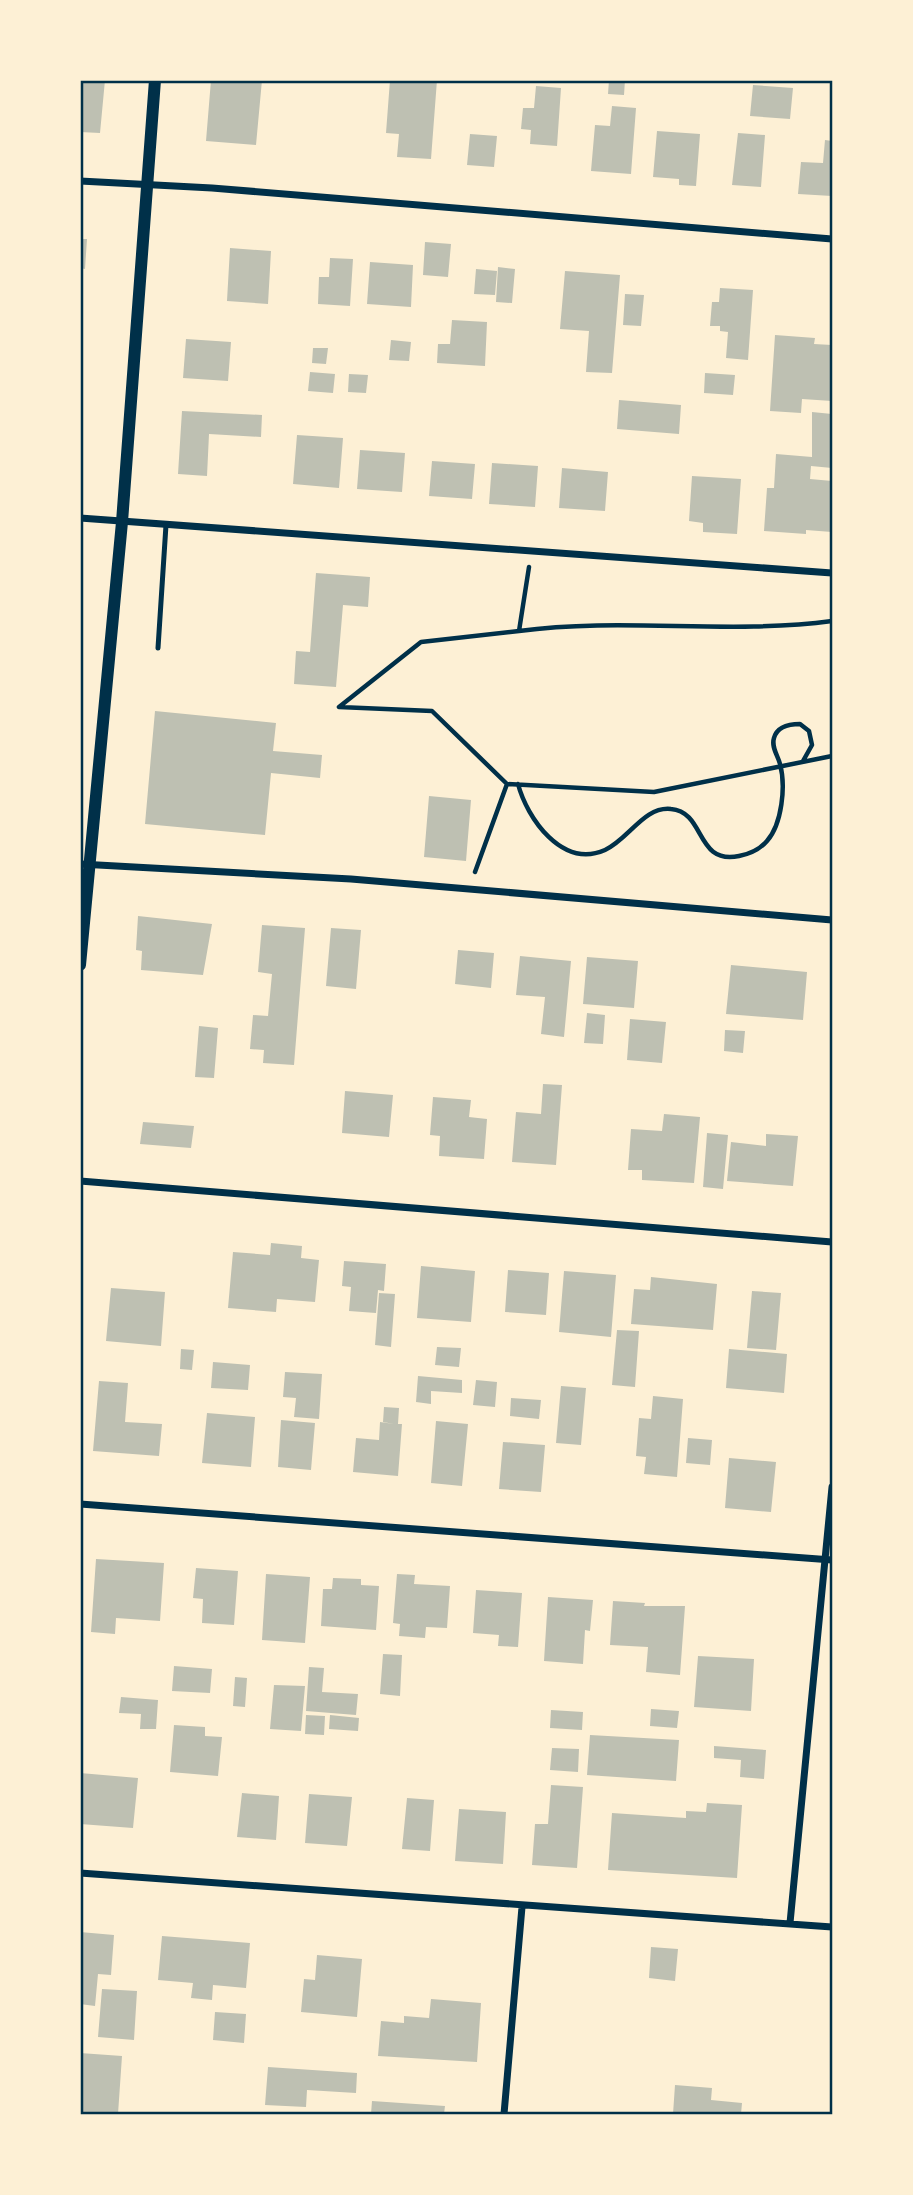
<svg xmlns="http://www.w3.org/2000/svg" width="913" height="2195" font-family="'IBM Plex Sans',sans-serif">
<rect width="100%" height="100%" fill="#fdf0d5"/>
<path fill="#bec0b2" d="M80 80H105L100 133 80 132Z
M211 80H262L256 145 206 141Z
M390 80H437L431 159 397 157 399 134 386 133Z
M609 80H625L624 95 608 94Z
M753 85 793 88 790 119 750 116Z
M536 86 561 88 557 146 530 144 531 130 521 129 523 108H534Z
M612 106 636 108 631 174 591 171 595 125 610 126Z
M657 131 700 134 696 186 679 185V179L653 177Z
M738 133 765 135 761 187 732 185Z
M470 134 497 136 494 167 467 165Z
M825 140 832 141V196L798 194 801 162 823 163Z
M80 239H87L85 269 80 268Z
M425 242 451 244 448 277 423 275Z
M230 248 271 251 268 304 227 301Z
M330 258 353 259 350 306 318 304 319 277H329Z
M370 262 413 265 411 307 367 304Z
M498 267 515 269 512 303 496 302Z
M476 269 497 271 495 295 474 294Z
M565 271 620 275 612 373 586 372 589 331 560 329Z
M720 288 753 290 748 360 726 358 728 332 720 331V326H710L712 302H719Z
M625 294 644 295 641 326 623 325Z
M452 320 487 322 485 366 437 363 438 344H450Z
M775 335 815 338 814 344 832 345V401L802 399 801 413 770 411Z
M186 339 231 342 228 381 183 378Z
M391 340 411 342 409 361 389 360Z
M313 348H328L326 364 312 363Z
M310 372 335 374 333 393 308 391Z
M705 373 735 375 733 395 704 393Z
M349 374 368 375 366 393 348 392Z
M619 400 681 405 679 434 617 429Z
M182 411 262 415 261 437 209 434 207 476 178 474Z
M812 412 832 414V468L811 466 810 479 832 481V532L806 530V534L764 531 767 488H774L776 454 812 457Z
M297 435 343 438 339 488 293 484Z
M360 450 405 453 402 492 357 489Z
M432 461 475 464 472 499 429 496Z
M492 463 538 466 535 507 489 504Z
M562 468 608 472 605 511 559 508Z
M692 476 741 479 737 534 703 532V523L689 521Z
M316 573 370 577 368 607 343 605 336 687 294 684 296 651 310 652Z
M155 711 276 723 273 751 322 755 320 778 271 773 265 835 145 824Z
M429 796 471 800 466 861 424 857Z
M138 916 212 924 203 975 141 970 142 951 136 950Z
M262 925 305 928 294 1065 263 1063 264 1050 250 1049 253 1015 268 1016 272 974 258 972Z
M331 928 361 930 356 989 326 986Z
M458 950 494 953 491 988 455 984Z
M520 956 571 961 564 1037 541 1034 545 997 516 995Z
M587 957 638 961 634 1008 583 1004Z
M731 965 807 972 803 1020 726 1014Z
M587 1013 605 1015 603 1044 584 1043Z
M630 1019 666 1022 662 1063 627 1060Z
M199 1026 218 1028 214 1078 195 1077Z
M725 1030 745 1031 743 1053 724 1051Z
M543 1084 562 1085 556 1165 512 1162 516 1112 541 1114Z
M345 1091 393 1095 389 1137 342 1133Z
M433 1097 471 1100 469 1117 487 1119 484 1159 439 1156 440 1136 430 1135Z
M664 1114 700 1117 694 1183 642 1180V1170H628L631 1129 662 1131Z
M143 1122 194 1126 191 1148 140 1144Z
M707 1133 728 1135 723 1189 703 1187Z
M766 1134 798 1136 793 1186 727 1181 731 1142 766 1146Z
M271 1243 302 1246 301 1258 319 1260 315 1302 277 1299 276 1312 228 1308 233 1252 270 1255Z
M344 1261 386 1264 384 1291 378 1290 376 1313 349 1311 351 1287 342 1286Z
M421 1266 475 1271 471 1322 417 1318Z
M508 1270 549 1273 546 1315 505 1312Z
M564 1271 616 1275 611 1337 559 1332Z
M651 1277 717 1284 713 1330 631 1324 634 1289 650 1290Z
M111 1288 165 1292 161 1346 106 1341Z
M752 1291 781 1293 776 1350 747 1348Z
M379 1293 395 1294 391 1347 375 1345Z
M617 1330 639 1331 635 1387 612 1385Z
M437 1347 461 1348 459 1367 435 1365Z
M181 1349 194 1350 192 1370 180 1369Z
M729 1349 787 1354 784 1393 726 1388Z
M213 1362 250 1365 248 1390 211 1388Z
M285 1372 322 1374 319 1419 294 1417 296 1398 283 1397Z
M418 1376 462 1380V1393L431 1391V1404L416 1402Z
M476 1380 497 1382 495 1407 473 1405Z
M99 1381 128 1383 125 1422 162 1424 159 1456 93 1451Z
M561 1386 586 1388 581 1445 556 1443Z
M653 1396 683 1399 677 1477 644 1474 646 1457 636 1456 639 1418 651 1419Z
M511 1398 541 1400 539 1419 510 1416Z
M384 1407 399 1408 398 1424H402L398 1476 353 1472 356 1438 379 1440 380 1422 394 1424 383 1422Z
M207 1413 255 1417 251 1467 202 1463Z
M281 1420 315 1423 311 1470 278 1467Z
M436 1421 468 1424 462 1486 431 1483Z
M688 1438 712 1440 710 1465 686 1463Z
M503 1442 545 1445 541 1492 499 1489Z
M729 1458 776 1462 771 1512 725 1508Z
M96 1559 164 1563 160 1621 116 1618 115 1634 91 1632Z
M196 1568 238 1571 234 1625 202 1623 203 1599 193 1598Z
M266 1574 310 1577 305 1643 262 1640Z
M397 1574 415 1575 414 1584 450 1586 447 1628 426 1627 425 1638 399 1636 400 1624 393 1623Z
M333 1578 361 1579V1585L379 1586 376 1630 321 1626 323 1589H332Z
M476 1590 522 1593 518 1647 498 1646 499 1635 473 1633Z
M548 1597 593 1600 590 1631 585 1630 583 1664 544 1661Z
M613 1601 645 1603 644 1606H685L680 1675 646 1672 648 1647 610 1645Z
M383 1654 402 1655 400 1696 380 1694Z
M698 1656 754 1659 751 1711 694 1707Z
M174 1666 212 1669 210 1693 172 1691Z
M309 1667 324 1668 322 1692 358 1694 356 1715 306 1711Z
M235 1677 247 1678 245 1707 233 1706Z
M274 1685 305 1686 301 1731 270 1729Z
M121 1697 158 1700 156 1729H140L141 1714 119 1713Z
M651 1709 679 1711 677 1728 650 1726Z
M551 1710 583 1712 582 1730 550 1728Z
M306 1715 325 1716 324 1735 305 1734Z
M330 1715 359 1718 358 1731 329 1729Z
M174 1725 205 1727V1736L222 1737 218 1776 170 1772Z
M590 1735 679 1740 676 1781 587 1775Z
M714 1746 766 1750 764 1779 740 1777 741 1760 714 1758Z
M552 1748 579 1749 578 1772 550 1770Z
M80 1773 138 1778 133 1828 80 1824Z
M551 1785 583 1787 577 1868 532 1865 535 1824H548Z
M242 1793 279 1796 276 1840 237 1837Z
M309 1794 352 1797 347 1846 305 1843Z
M407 1798 434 1800 430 1851 402 1849Z
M707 1803 742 1805 737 1878 608 1870 612 1813 686 1818V1811L706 1812Z
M459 1809 506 1812 503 1864 455 1861Z
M80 1932 114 1935 111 1975 98 1974 95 2006 80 2004Z
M162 1936 250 1943 246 1988 213 1985 212 2000 191 1998 193 1983 158 1980Z
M651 1947 678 1949 675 1981 649 1978Z
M317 1955 362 1959 357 2017 301 2012 304 1979 315 1980Z
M102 1989 137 1991 134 2040 98 2037Z
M431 1999 481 2003 477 2062 378 2056 381 2021 404 2023V2016L429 2018Z
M215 2012 246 2014 244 2043 213 2040Z
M80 2053 122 2056 118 2114 80 2112Z
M268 2067 357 2073 356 2093 307 2090 306 2107 265 2105Z
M675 2085 712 2088 711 2100 742 2103 741 2114H673Z
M372 2101 445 2106 444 2114H371Z"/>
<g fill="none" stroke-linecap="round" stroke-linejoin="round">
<path stroke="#003049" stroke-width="4.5" d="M529 567 519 631 421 642 339 707 432 711 507 784 654 792 832 756
M519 631C623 617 728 635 832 621
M518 784C527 818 562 869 605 850 629 839 644 806 671 809 706 812 695 865 739 856 750 854 760 849 767 841 782 824 786 786 780 764 778 756 771 747 774 738 777 727 789 724 800 724L809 731 812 745 803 761
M475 872 507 784"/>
<path stroke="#003049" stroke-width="5" d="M158 648 166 525"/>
<path stroke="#003049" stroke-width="7" d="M80 181 212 188 832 239
M80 518 832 573
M80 864 351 879 832 920
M80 1181 832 1242
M80 1504 832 1560
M80 1873 832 1927
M790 1923 832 1487
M504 2114 522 1907"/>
<path stroke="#003049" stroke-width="12" d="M80 965 122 522 155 80"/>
</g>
<rect width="913" height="2195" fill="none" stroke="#fdf0d5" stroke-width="164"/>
<rect x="82" y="82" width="749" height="2031" fill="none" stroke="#003049" stroke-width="2.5"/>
</svg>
